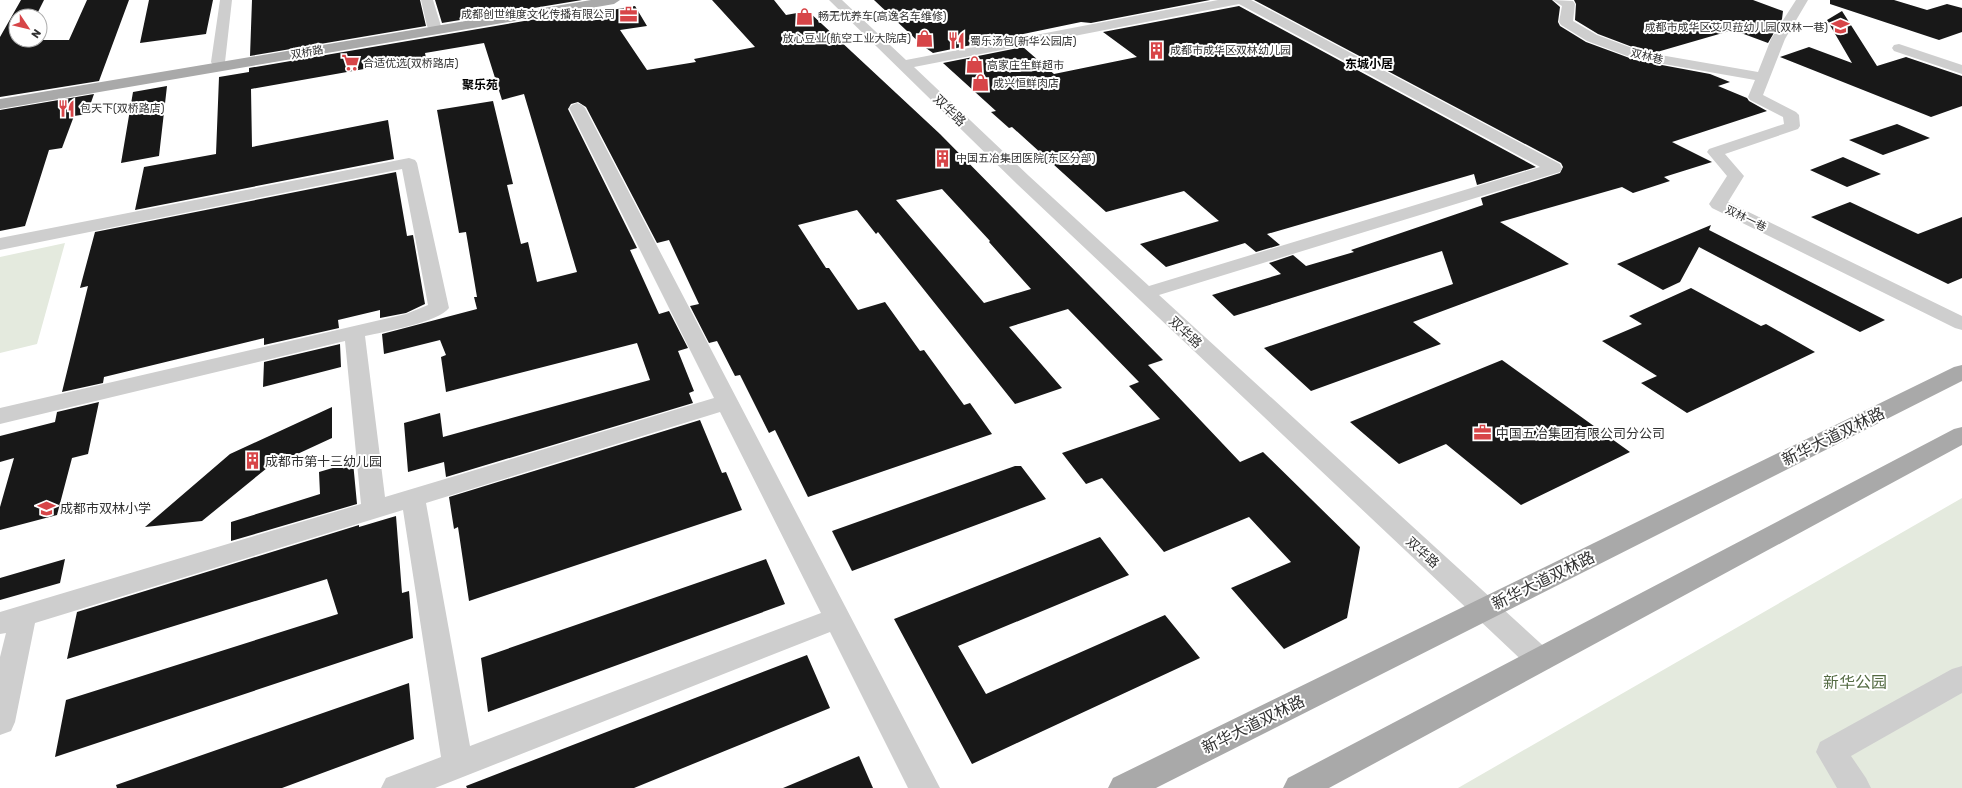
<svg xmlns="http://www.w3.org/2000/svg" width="1962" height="788" font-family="Rubik,'Noto Sans SC',sans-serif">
<rect width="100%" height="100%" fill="#fff"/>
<path fill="#e4eade" d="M65 243 37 344 0 353V257Z
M1962 498V788H1458Z"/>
<path fill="#181818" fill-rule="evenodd" d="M21 0H44L36 16H16V40H69L87 0H129L99 81 0 97V37Z
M149 0H213L206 34 140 43Z
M252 0H420L426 26 250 56Z
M435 0H582L442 23Z
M712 0H774L786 15 808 11 940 134 1163 360 1148 365 1240 462 1263 452 1360 547 1347 618 1284 649 1231 588 1291 562 1249 517 1164 552 1102 478 1086 484 1062 453 1160 419 1129 386 1139 382 1068 309 1009 327 1062 388 1015 404 878 232 876 234 857 210 798 225 826 268H829L858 310 885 302 920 351 924 350 964 405 970 403 992 434 808 497 775 430 769 433 740 375 735 376 717 341 709 343 690 306 699 304 669 240 657 243 586 107 578 102 571 104 568 109 637 248 630 250 659 314 669 311 688 348 678 351 694 391 689 393 693 403 446 477 444 462 408 472 404 423 440 413 443 437 650 380 637 343 446 392 441 357 446 355 440 340 384 354 382 334 477 309 474 297H477L466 232 459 233 437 110 493 101 513 184 507 185 521 244 528 242 537 282 577 272 524 94 502 100 484 43 425 53 426 58 251 89 252 147 388 120 394 159 135 210 144 167 216 154 219 77 249 72V68L600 8V12L635 6 647 26 620 30 647 70 696 62 694 59 755 47ZM942 189 990 241 989 242 1031 289 984 303 896 200Z
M874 0H1210L1091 23 1081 22 933 53 923 46Z
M1254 0H1552L1560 7 1558 22 1560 26 1586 42 1635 60 1710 74 1730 82 1718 86 1747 98 1749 101 1767 111 1672 142 1712 162 1664 177 1670 181 1633 193 1622 187 1500 222 1569 264 1413 322 1441 344 1311 391 1264 348 1453 284 1442 251 1234 316 1212 295 1281 274 1269 263 1293 255 1306 266 1354 252 1351 250 1483 205 1481 198 1560 173 1563 167 1561 163Z
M1574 0H1753L1783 11 1782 19 1768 43 1733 30 1657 52 1662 54 1643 51 1598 34 1575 20 1576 4Z
M1830 0H1894L1927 10 1947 4 1962 8V32L1939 40 1830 4Z
M1239 6 1536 167 1477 185 1474 174 1267 234 1280 245 1256 252 1245 243 1166 267 1140 244 1219 221 1184 191 1106 212 1012 127 1009 128 991 112 996 111 943 63 1023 47 1054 74 1137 57 1103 32Z
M1842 11 1877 66 1906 57 1962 76V106L1931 117 1780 57 1809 47 1852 63 1827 20Z
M167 86 159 156 121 163 133 92Z
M94 94 87 114 74 116 62 148 49 150 25 226 0 231V110Z
M1897 124 1930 138 1883 155 1849 140Z
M1843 157 1881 174 1847 187 1810 170Z
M396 172 407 236 413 235 425 304 406 313 380 318V310L338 320 339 328 264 345V338L104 377 103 383 62 392 88 286 80 288 95 232Z
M1850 202 1918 234 1962 217V278L1948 284 1811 217Z
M1711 225 1709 230 1885 320 1860 332 1699 247 1680 282 1663 290 1617 264Z
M1691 288 1761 326 1766 324 1815 352 1687 413 1641 383 1657 376 1602 341 1642 324 1629 316Z
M340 344 341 367 263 387 264 362Z
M1502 360 1630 452 1521 505 1446 444 1399 464 1350 422Z
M99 402 88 454 72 458 57 515 0 530V507L14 458 0 462V436L55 422 57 412Z
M332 407V438L267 468 202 521 145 527 230 454Z
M700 420 722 473 726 472 742 510 469 601 458 527 454 529 449 497Z
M353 462 357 504 231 541V522L320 494 319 472Z
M1015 466H1021L1046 499 852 571 832 531Z
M396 516 402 593 409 591 413 638 55 757 66 700 338 614 327 579 67 659 77 612 359 525V527Z
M1100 537 1129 575 958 646 986 694 1165 615 1200 658 972 764 894 619Z
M65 559 60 583 0 600V578Z
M766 559 785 604 488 712 481 658Z
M807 655 830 708 634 788H467L466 786Z
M409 683 414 739 282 788H117L116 785Z
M859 756 873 788H783Z"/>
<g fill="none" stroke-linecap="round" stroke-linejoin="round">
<path fill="#cecece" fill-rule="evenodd" d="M220 0H232L225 62 223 65H213L211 62Z
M421 0H433L441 26 439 29H429L427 26Z
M829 0H842L906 60 1218 0H1251L1560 164 1562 168 1560 172 1159 295 1550 652 1554 660 1550 668 1540 672 1530 668 1017 184ZM1239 4 1540 167 1149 286 1029 176 914 67Z
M1553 0 1573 1 1575 4 1573 21 1597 35 1643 52 1758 72 1771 39 1796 0H1808L1785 39 1763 95 1796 112 1799 115 1800 126 1798 129 1725 154 1744 176 1728 202 1962 316V330L1955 328 1712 208 1709 204 1727 176 1707 152 1709 149 1784 124 1783 117 1750 100 1748 97 1755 80 1635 59 1587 41 1561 25 1559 22 1562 6Z
M1899 44 1962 65V74L1894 51 1892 48 1894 45Z
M577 103 582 105 585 108 940 788H908L830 632 435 788H381L386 778 441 757 403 510 35 623 15 722 11 731 0 735V657L6 633 0 634V612L361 504 345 341 0 424V408L406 314 428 305 402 169 0 250V238L409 158 415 160 417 163 449 308C439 322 383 332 365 336L385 497 714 398 569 108 572 105ZM720 412 821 613 470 746 426 503Z
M1962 666V693L1851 756 1866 778 1871 788H1837L1816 752 1820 742 1952 669Z"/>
<path fill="#a9a9a9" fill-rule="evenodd" d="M591 0H620L614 4 0 109V99Z
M1962 365V381L1156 788H1108L1113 778 1954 367Z
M1962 427V445L1329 788H1283L1288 778 1954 429Z"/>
</g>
<defs>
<symbol id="office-bare" viewBox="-9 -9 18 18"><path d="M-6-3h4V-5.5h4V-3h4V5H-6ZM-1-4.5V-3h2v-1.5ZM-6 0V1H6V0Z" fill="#d74548" stroke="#fff" stroke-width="2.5" paint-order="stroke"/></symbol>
<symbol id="shop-bare" viewBox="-9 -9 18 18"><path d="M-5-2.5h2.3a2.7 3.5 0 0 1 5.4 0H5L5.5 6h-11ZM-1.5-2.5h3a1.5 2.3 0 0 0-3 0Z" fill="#d74548" stroke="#fff" stroke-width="2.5" paint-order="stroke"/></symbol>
<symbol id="school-bare" viewBox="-9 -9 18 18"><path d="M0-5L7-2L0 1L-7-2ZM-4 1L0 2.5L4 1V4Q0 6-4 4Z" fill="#d74548" stroke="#fff" stroke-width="2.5" paint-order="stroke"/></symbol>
<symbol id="restaurant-bare" viewBox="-9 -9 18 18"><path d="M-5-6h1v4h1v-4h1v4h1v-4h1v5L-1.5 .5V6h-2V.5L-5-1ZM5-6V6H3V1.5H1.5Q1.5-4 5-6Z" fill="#d74548" stroke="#fff" stroke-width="2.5" paint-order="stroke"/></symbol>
<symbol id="building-bare" viewBox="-9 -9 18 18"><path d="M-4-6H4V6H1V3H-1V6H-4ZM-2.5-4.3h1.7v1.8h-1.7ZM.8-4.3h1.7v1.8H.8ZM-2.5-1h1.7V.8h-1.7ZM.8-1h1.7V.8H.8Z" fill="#d74548" stroke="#fff" stroke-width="2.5" paint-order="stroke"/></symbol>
<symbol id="supermarket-bare" viewBox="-9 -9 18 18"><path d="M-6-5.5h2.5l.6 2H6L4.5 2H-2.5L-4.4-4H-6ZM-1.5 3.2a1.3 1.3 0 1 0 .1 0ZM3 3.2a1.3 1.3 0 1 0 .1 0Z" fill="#d74548" stroke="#fff" stroke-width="2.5" paint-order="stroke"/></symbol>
</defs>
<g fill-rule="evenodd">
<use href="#office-bare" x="616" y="2" width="25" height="25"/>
<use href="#shop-bare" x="792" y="4" width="25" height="25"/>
<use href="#school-bare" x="1828" y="14" width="25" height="25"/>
<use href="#shop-bare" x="912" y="26" width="25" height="25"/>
<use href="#restaurant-bare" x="944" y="28" width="25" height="25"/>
<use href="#building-bare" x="1144" y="38" width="25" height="25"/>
<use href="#supermarket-bare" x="338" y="50" width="25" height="25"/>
<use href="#shop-bare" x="962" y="52" width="25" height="25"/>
<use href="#shop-bare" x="968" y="70" width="25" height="25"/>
<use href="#restaurant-bare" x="54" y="96" width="25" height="25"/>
<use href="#building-bare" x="930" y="146" width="25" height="25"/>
<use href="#office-bare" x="1470" y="420" width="25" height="25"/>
<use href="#building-bare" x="240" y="448" width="25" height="25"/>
<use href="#school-bare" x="34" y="496" width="25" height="25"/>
</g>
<g text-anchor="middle" stroke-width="4" stroke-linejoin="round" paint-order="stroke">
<g font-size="11" fill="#313131" stroke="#fff" text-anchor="start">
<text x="615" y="18" text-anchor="end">成都创世维度文化传播有限公司</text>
<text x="818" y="20">畅无忧养车(高逸名车维修)</text>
<text x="1828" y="31" text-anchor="end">成都市成华区艾贝菈幼儿园(双林一巷)</text>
<text x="911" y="42" text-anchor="end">放心豆业(航空工业大院店)</text>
<text x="970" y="45">蜀乐汤包(新华公园店)</text>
<text x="1170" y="54">成都市成华区双林幼儿园</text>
<text x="363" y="67">合适优选(双桥路店)</text>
<text x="987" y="69">高家庄生鲜超市</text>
<text x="993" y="87">成兴恒鲜肉店</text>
<text x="80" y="112">包天下(双桥路店)</text>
<text x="956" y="162">中国五冶集团医院(东区分部)</text>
</g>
<g font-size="11" fill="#313131" stroke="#fff">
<text transform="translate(307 52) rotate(-10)" y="4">双桥路</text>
<text transform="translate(1647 56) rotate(14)" y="4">双林巷</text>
<text transform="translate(1746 218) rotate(26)" y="4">双林一巷</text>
</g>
<g font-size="12" font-weight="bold" fill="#000" stroke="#fff">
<text x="1369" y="68">东城小居</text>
<text x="480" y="89">聚乐苑</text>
</g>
<g font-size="13" fill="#313131" stroke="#fff">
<text transform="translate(950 110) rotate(44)" y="5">双华路</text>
<text transform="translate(1186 332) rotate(43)" y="5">双华路</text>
<text transform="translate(1423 552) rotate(42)" y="5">双华路</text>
</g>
<g font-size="13" fill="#313131" stroke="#fff" text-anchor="start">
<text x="1496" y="438">中国五冶集团有限公司分公司</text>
<text x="265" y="466">成都市第十三幼儿园</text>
<text x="60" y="513">成都市双林小学</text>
</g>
<g font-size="16" fill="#313131" stroke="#fff">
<text transform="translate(1833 436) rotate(-26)" y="6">新华大道双林路</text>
<text transform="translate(1543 580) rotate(-26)" y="6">新华大道双林路</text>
<text transform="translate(1253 724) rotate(-26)" y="6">新华大道双林路</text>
</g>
<g font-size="16" fill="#536a42" stroke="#fff">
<text x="1855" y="688">新华公园</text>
</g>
</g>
<g transform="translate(28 28) rotate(125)"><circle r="19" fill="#ffffff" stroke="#adadad"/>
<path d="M0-3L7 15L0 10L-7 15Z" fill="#d74548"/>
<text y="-6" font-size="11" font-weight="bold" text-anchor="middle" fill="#313131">N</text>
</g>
</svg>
